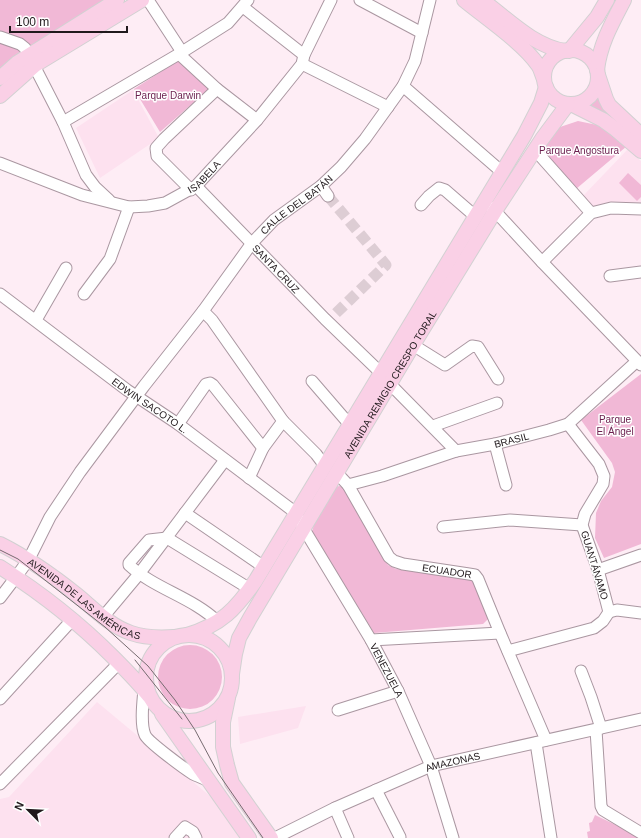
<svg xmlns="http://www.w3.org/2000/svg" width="641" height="838" font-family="Helvetica,sans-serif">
<rect width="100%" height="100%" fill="#feedf5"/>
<path fill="#fde1ef" d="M133 90 159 138 100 178 76 128Z
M628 149 641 161V207H591L583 196Z
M97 702 210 796 241 838H0V799L9 797Z
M306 706 298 728 240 744 238 717Z"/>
<path fill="#f1b8d6" d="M0 0H110L0 73Z
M179 60 210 88 160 132 134 89Z
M599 85 641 138V148L583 103 591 97Z
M578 121 597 125 627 146 576 189 541 153 550 137 560 127Z
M628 173 641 185V197L637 201 619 183Z
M641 374V544L604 558 595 538 596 513 601 501 612 487 615 472 612 463 581 420Z
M340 486 345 489 350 495 388 565 396 569 467 575 472 579 488 613V619L483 624 374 633 312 532 314 524 334 487Z
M158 677a32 32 0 1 1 64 0a32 32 0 1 1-64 0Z
M595 815 641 837V838H588L587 832 590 831 589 823 592 822Z"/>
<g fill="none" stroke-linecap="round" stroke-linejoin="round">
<path stroke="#ddcdd4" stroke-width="11" stroke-dasharray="11 5.5" stroke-linecap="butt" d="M328 196 386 265 332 317"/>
<defs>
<g id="minor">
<path d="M148 0 182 52"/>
<path d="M360 0 422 33"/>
<path d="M243 7 304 55"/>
<path d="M0 37 20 44 25 48 63 122 86 175 95 187 109 200"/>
<path d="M179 54 217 89 257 120"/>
<path d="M302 64 388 107"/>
<path d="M403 86 502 172"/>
<path d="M63 122 179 54 228 23 248 0"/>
<path d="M535 150 591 213"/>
<path id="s1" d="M0 163 82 195 129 207 148 206 165 203 196 186 257 120 302 64 304 55 331 0"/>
<path id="s2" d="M196 186 325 319 381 373"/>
<path d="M321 186 328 196"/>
<path d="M191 190 157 156 156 148 164 139 217 89"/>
<path d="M421 205 429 196 439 188 445 190 475 216"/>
<path d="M490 207 495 211 542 262 641 365"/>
<path d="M542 262 591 213 611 208 641 209"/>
<path d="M610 276 641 272"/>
<path id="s3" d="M0 294 127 390 178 424 296 513 304 529 371 640 398 691 431 766 453 838"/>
<path d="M84 294 110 259 129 207"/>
<path d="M203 311 212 320 283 421 316 454 325 466"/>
<path d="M36 320 66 268"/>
<path d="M413 345 445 365 472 346 478 347 498 379"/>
<path d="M312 381 350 425"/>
<path id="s4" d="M389 383 456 451 495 444 549 430 568 424 637 361"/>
<path d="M178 424 206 384 210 383 213 385 263 448"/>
<path d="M433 426 497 403"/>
<path d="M495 444 506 485"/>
<path id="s5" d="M336 472 348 485 389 557 394 561 403 564 469 574 475 575 478 579 500 633 546 740"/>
<path d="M249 478 263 448 283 421"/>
<path d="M348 485 382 476 456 451"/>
<path d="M185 513 264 567"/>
<path d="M443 527 510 520 582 525"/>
<path d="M598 570 641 555"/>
<path id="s6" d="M0 598 16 577 29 559 50 517 80 472 144 386 203 311 252 243 274 220 321 186 341 167 365 139 403 86 415 61 430 0"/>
<path d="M609 612 617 610 641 613"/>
<path d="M103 617 139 574 225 460"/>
<path d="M218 622C192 597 155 589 129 565V563L149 540 167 538 250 589"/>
<path d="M371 640 500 633"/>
<path d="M508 651 594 628 603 621 609 612 598 570 582 525 585 514 603 484 604 476 599 464 568 424"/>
<path d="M581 671 591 697 601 728"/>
<path d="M144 689C143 701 140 724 145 735 148 742 185 769 193 774 197 776 202 778 207 780"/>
<path d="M0 699 72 620"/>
<path d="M338 710 398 691"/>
<path d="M596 730 601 806 603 810 641 833"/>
<path d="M536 743 551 838"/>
<path d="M0 784 119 663"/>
<path d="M376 790 400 837"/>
<path d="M335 808 348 838"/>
<path d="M175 838 185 827 193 832 196 838"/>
<path id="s7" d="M275 838 335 808 431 766 641 719"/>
</g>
<g id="major">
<path d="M464 0C486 18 523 43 538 65 541 69 542 75 544 79"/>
<path d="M482 0C508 19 533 46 565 51"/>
<circle cx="571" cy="77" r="27"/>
<path d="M569 51 597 17 607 0"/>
<path d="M597 70C600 44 612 23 624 0"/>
<path d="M598 75 606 99 609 105 641 135"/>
<path d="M0 78 17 63 117 0"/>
<path d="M0 96 35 65 142 0"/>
<path d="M571 104 603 120 614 128 641 151"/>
<path id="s8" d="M0 544C28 558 52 575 77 595 94 609 110 626 131 633 145 638 160 638 174 637"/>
<path d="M0 567C41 593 79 623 113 657 126 670 138 682 149 696"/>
<path d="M187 635C221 625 236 609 256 580L524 136 541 103 546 87"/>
<circle cx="189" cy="678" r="43"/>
<path id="s9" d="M232 674 235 654 239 638 250 618 413 345 495 211 542 139 568 104"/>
<path d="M228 698 223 722V747L227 765 232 783 271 838"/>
<path d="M162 714 249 838"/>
</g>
</defs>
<use href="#minor" stroke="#aa97a1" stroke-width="13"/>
<use href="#major" stroke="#d2d1d2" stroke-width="16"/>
<use href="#minor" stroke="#fff" stroke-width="11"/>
<use href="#major" stroke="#fad0e6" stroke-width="14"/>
<path stroke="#766b70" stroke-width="1" d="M0 550 18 559 105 627 148 666 175 700 195 730 218 773 263 838
M135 660 182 719"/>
</g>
<g text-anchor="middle" stroke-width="3" stroke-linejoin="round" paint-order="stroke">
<g font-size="10" fill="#6a1e4d" stroke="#fff">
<text x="168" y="99">Parque Darwin</text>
<text x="579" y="154">Parque Angostura</text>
<text x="615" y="423">Parque<tspan x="615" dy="12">El Ángel</tspan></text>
</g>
<g font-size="10" fill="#20191c" stroke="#fff">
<text dy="4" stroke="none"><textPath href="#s1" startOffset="220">ISABELA</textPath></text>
<text dy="4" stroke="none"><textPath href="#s6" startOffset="495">CALLE DEL BATÁN</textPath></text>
<text dy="4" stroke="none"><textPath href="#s2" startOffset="115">SANTA CRUZ</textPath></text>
<text dy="4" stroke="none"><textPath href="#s9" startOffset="332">AVENIDA REMIGIO CRESPO TORAL</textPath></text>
<text dy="4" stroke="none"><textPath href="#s3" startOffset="187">EDWIN SACOTO L.</textPath></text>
<text dy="4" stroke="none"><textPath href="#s4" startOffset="152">BRASIL</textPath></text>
<text transform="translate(595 565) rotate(73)" y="4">GUANTÁNAMO</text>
<text dy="4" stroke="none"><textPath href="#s5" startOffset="161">ECUADOR</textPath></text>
<text dy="4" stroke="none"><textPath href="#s8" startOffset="101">AVENIDA DE LAS AMÉRICAS</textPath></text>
<text dy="4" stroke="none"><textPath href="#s3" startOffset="550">VENEZUELA</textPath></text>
<text dy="4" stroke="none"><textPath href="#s7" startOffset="194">AMAZONAS</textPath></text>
</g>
</g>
<g transform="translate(28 810) rotate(294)" stroke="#ffffff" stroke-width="3" paint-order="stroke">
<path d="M0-3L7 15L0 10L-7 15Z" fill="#20191c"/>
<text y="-6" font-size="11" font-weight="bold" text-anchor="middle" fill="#20191c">N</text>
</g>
<path d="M10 26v6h117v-6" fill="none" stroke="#20191c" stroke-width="2"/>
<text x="16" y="26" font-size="12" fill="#20191c" stroke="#ffffff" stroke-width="3" paint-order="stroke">100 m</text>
</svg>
